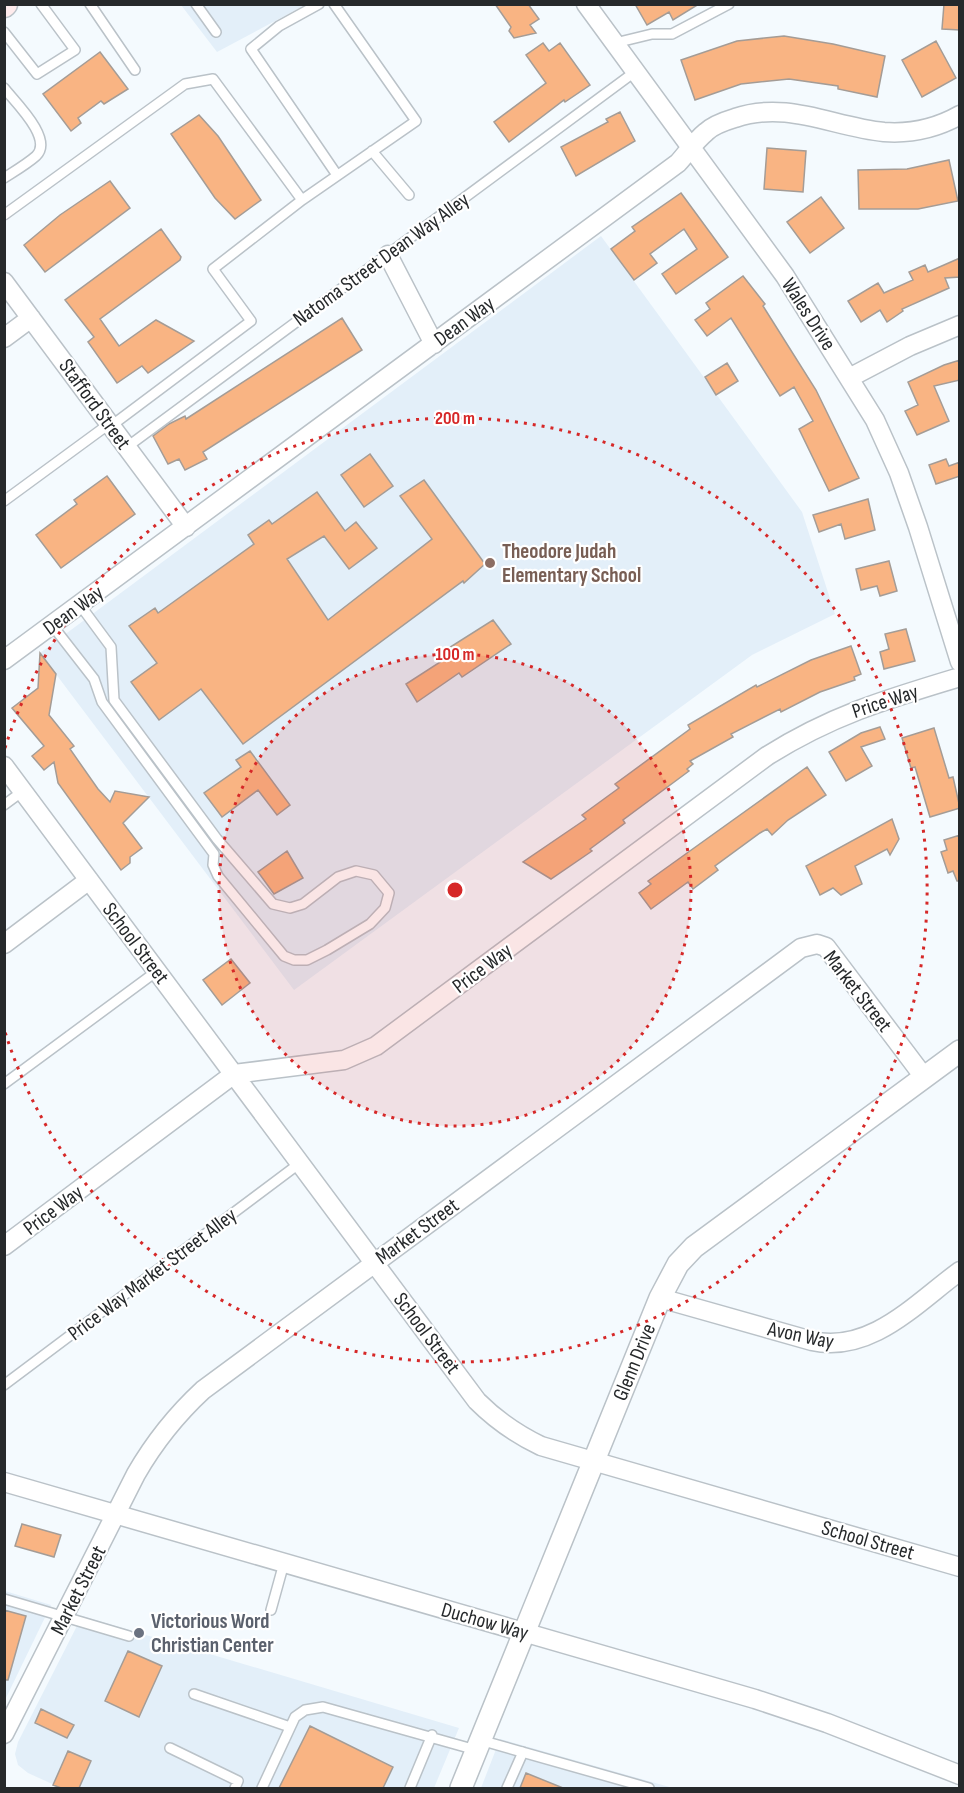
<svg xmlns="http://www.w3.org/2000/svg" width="964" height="1793" font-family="'Sofia Sans Condensed',sans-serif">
<rect width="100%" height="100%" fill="#f4fafe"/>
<path fill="#e3eff9" d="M181 5H305L217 52Z
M601 236 802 512 835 614 752 655 294 990 40 653Z
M5 1591 51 1605 5 1700Z
M82 1616 459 1728 434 1788H61L28 1773 18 1765 15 1754 18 1742Z
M500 1739 673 1788H481Z"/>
<path fill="#f9b483" stroke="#a49c96" stroke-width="1.5" d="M495 4H528L539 19 530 25 536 33 514 38 509 31 511 27Z
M635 4H699L673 20 669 12 647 25Z
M944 4H960V30L942 29Z
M784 36 833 44 885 56 877 97 838 89V86L789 79 741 84 695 100 681 60 737 41Z
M936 41 956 78 922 97 902 60Z
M543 43 549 51 560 43 590 85 565 102 564 100 509 142 494 122 546 83 526 55Z
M100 52 128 89 104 104 101 101 78 118 81 123 71 131 43 94Z
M620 112 635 141 576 176 561 147 608 122 606 119Z
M199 115 218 136 261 200 235 219 215 198 171 134Z
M767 148 806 151 803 192 764 189Z
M949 160 958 201 918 209H859L858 170 907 169Z
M110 181 130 208 45 272 24 245 60 215Z
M681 193 728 257 676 294 662 274 697 249 684 229 650 254 657 263 634 280 611 249 635 231 632 227Z
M821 197 844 228 810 253 787 222Z
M161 229 181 257 180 260 100 319 119 346 156 320 194 341 148 373 142 366 117 383 88 342 94 337 65 300Z
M960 258V277L945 278 949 288 902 309 903 311 887 322 880 310 861 322 848 301 878 283 884 293 913 280 909 272 925 265 928 272Z
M743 276 765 304 763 306 816 390 859 478 829 491 799 429 813 421 794 387 780 396 731 318 707 336 695 320 710 309 706 303Z
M342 318 362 350 203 452 207 459 185 470 179 459 168 464 153 436 169 424 185 416 186 419Z
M960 360V380L934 386 949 421 917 435 905 411 918 405 908 382 944 365Z
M727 363 738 381 716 395 705 377Z
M370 454 393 486 364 507 341 475Z
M946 459 949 466 960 462V476L936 484 929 465Z
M107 476 135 514 61 568 36 535 77 504 74 500Z
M424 480 485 564 464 583 463 581 243 744 201 689 159 720 131 682 157 663 129 626 155 608 158 613 254 544 248 535 269 520 272 524 317 492 345 531 356 522 377 548 349 569 324 536 287 559 328 620 432 539 400 496Z
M868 499 875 530 845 539 841 524 819 532 813 515Z
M889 561 897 591 880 596 877 586 861 590 856 569Z
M493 620 511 644 462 677 459 673 417 702 406 684 448 657 444 651Z
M906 629 915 661 884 669 880 652 889 649 885 634Z
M851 646 861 674 854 677 855 680 820 692 781 712 780 709 731 734 733 737 690 761 693 764 687 769 689 771 623 820 625 823 590 849 592 851 551 879 523 862 586 819 582 815 619 788 615 784 690 729 688 725 756 685 757 687 811 660Z
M40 653 56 674 49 715 74 746 70 749 98 789 110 802 115 791 149 797 123 823 142 848 130 857V863L121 870 58 783 54 762 44 770 32 756 44 746 12 708 38 688Z
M880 727 885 739 861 747 872 766 846 781 829 752 861 733Z
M934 728 949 778 953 777 960 808 930 817 915 767 911 768 902 738Z
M250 751 290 805 277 815 258 790 222 817 204 793 241 767 236 760Z
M807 767 826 795 788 820 772 835 767 829 760 833 715 866 718 870 693 889 688 882 651 909 639 893 651 884 648 881Z
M892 819 899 839 890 855 887 849 855 866 862 884 841 895 833 888 820 895 806 866Z
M960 835V881H957L953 871 948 873 941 852 947 850 944 840Z
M287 851 303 878 274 894 258 872Z
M231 959 250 983 222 1005 203 980Z
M22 1524 61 1535 54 1557 15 1546Z
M4 1610 26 1616 8 1680H4Z
M128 1651 162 1666 139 1717 105 1701Z
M41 1709 74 1725 67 1738 35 1723Z
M310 1726 393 1767 383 1788H279Z
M68 1751 91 1761 79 1788H61L53 1785Z
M526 1773 563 1788H520Z"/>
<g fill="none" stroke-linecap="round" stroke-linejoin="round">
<defs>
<path id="service" d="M90 4 135 70
M196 4 216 32
M319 4 279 26 251 49 337 175
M4 32 37 74 75 50 41 4
M615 43 652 34H672L729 4
M4 88C15 102 54 139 36 156 27 164 15 171 4 178
M372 151 409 195
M302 200 416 121 334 4
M4 215 185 84 213 79 302 200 213 269 251 321 111 426
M127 447 636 71
M4 501 109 424
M52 625 94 679 102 702 214 854 213 865 218 876 284 956 294 960H307L327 950 370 924 385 908 389 893 374 875 356 871 338 877 303 904 290 908 273 904 217 839 114 700 111 647 80 605
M4 805 23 791
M4 1084 157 971
M4 1385 300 1163
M4 1599 129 1636
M271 1610 284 1563
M194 1694 290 1727
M480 1740 649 1788
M170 1748 238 1781 235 1788
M262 1788 295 1717 305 1710 323 1707 476 1750
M410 1788 432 1735
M507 1788 523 1752"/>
<path id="minor" d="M586 4 785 276 875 420 899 473 918 527 960 662
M388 255 434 344
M4 282 186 527
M4 338 31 318
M851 377 910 346 960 325
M4 660 678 163C687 153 695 141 706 132 713 125 725 121 735 118 787 100 833 127 884 132 911 134 937 128 960 115
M4 766 477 1401C496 1420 516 1434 541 1446L960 1567
M4 944 89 880
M4 1246 234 1074 344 1060 376 1046 767 756C832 715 887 699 960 677
M660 1298 812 1341C871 1354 916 1303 960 1271
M4 1482 755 1699 827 1723 960 1775
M4 1734 136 1474C155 1441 176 1415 203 1390L801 948 817 944 826 947 924 1077"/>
<path id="tertiary" d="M461 1788 660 1298 678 1264 694 1247 960 1051"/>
<path id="secondary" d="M4 5 5 4"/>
</defs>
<use href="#service" stroke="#bac2c8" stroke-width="12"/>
<use href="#minor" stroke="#bac2c8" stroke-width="21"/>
<use href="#tertiary" stroke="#bac2c8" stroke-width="24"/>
<use href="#secondary" stroke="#bac2c8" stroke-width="27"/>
<use href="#service" stroke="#fff" stroke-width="9"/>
<use href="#minor" stroke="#fff" stroke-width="18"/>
<use href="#tertiary" stroke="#fff" stroke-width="21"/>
<use href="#secondary" stroke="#feebec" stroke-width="24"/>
</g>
<circle cx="455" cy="890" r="236" fill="#d62828" fill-opacity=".12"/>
<g fill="none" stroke="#d62828" stroke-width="3" stroke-dasharray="3 6">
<circle cx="455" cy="890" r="236"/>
<path d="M5 748A472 472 0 1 1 5 1032"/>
</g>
<circle fill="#8d6e63" stroke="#fff" stroke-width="2" cx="490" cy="563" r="6"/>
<circle fill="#6b7280" stroke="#fff" stroke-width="2" cx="139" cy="1633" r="6"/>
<g text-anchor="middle" stroke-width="4.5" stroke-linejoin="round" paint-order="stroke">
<g font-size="21" fill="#26292b" stroke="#fff">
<text transform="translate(381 259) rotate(-36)" y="7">Natoma Street Dean Way Alley</text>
<text transform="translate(809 314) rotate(57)" y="7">Wales Drive</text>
<text transform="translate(464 321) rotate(-36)" y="7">Dean Way</text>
<text transform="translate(95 404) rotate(54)" y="7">Stafford Street</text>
<text transform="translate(73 610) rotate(-36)" y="7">Dean Way</text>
<text transform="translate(885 701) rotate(-18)" y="7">Price Way</text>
<text transform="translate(136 943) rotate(53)" y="7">School Street</text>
<text transform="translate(482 968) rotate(-37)" y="7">Price Way</text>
<text transform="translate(858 991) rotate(52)" y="7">Market Street</text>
<text transform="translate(53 1210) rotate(-37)" y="7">Price Way</text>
<text transform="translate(417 1231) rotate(-36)" y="7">Market Street</text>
<text transform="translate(152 1274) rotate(-37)" y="7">Price Way Market Street Alley</text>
<text transform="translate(427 1333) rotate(53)" y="7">School Street</text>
<text transform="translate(801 1335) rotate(12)" y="7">Avon Way</text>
<text transform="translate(634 1362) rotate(-68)" y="7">Glenn Drive</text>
<text transform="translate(868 1540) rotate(16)" y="7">School Street</text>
<text transform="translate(78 1590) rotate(-63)" y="7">Market Street</text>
<text transform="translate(485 1621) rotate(16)" y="7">Duchow Way</text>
</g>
<g font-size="21" font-weight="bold" fill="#785e54" stroke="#fff" text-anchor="start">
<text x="502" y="558">Theodore Judah<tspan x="502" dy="24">Elementary School</tspan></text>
</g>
<g font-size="21" font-weight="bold" fill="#5b616d" stroke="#fff" text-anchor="start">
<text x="151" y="1628">Victorious Word<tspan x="151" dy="24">Christian Center</tspan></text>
</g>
</g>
<circle cx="455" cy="890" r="9" fill="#d62828" stroke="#fff" stroke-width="3"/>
<g font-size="18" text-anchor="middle" font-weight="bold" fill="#d62828" stroke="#fff" stroke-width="4.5" stroke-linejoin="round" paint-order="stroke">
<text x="455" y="424">200 m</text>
<text x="455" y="660">100 m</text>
</g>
<rect width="964" height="1793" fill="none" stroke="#26292b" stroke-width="12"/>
</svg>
